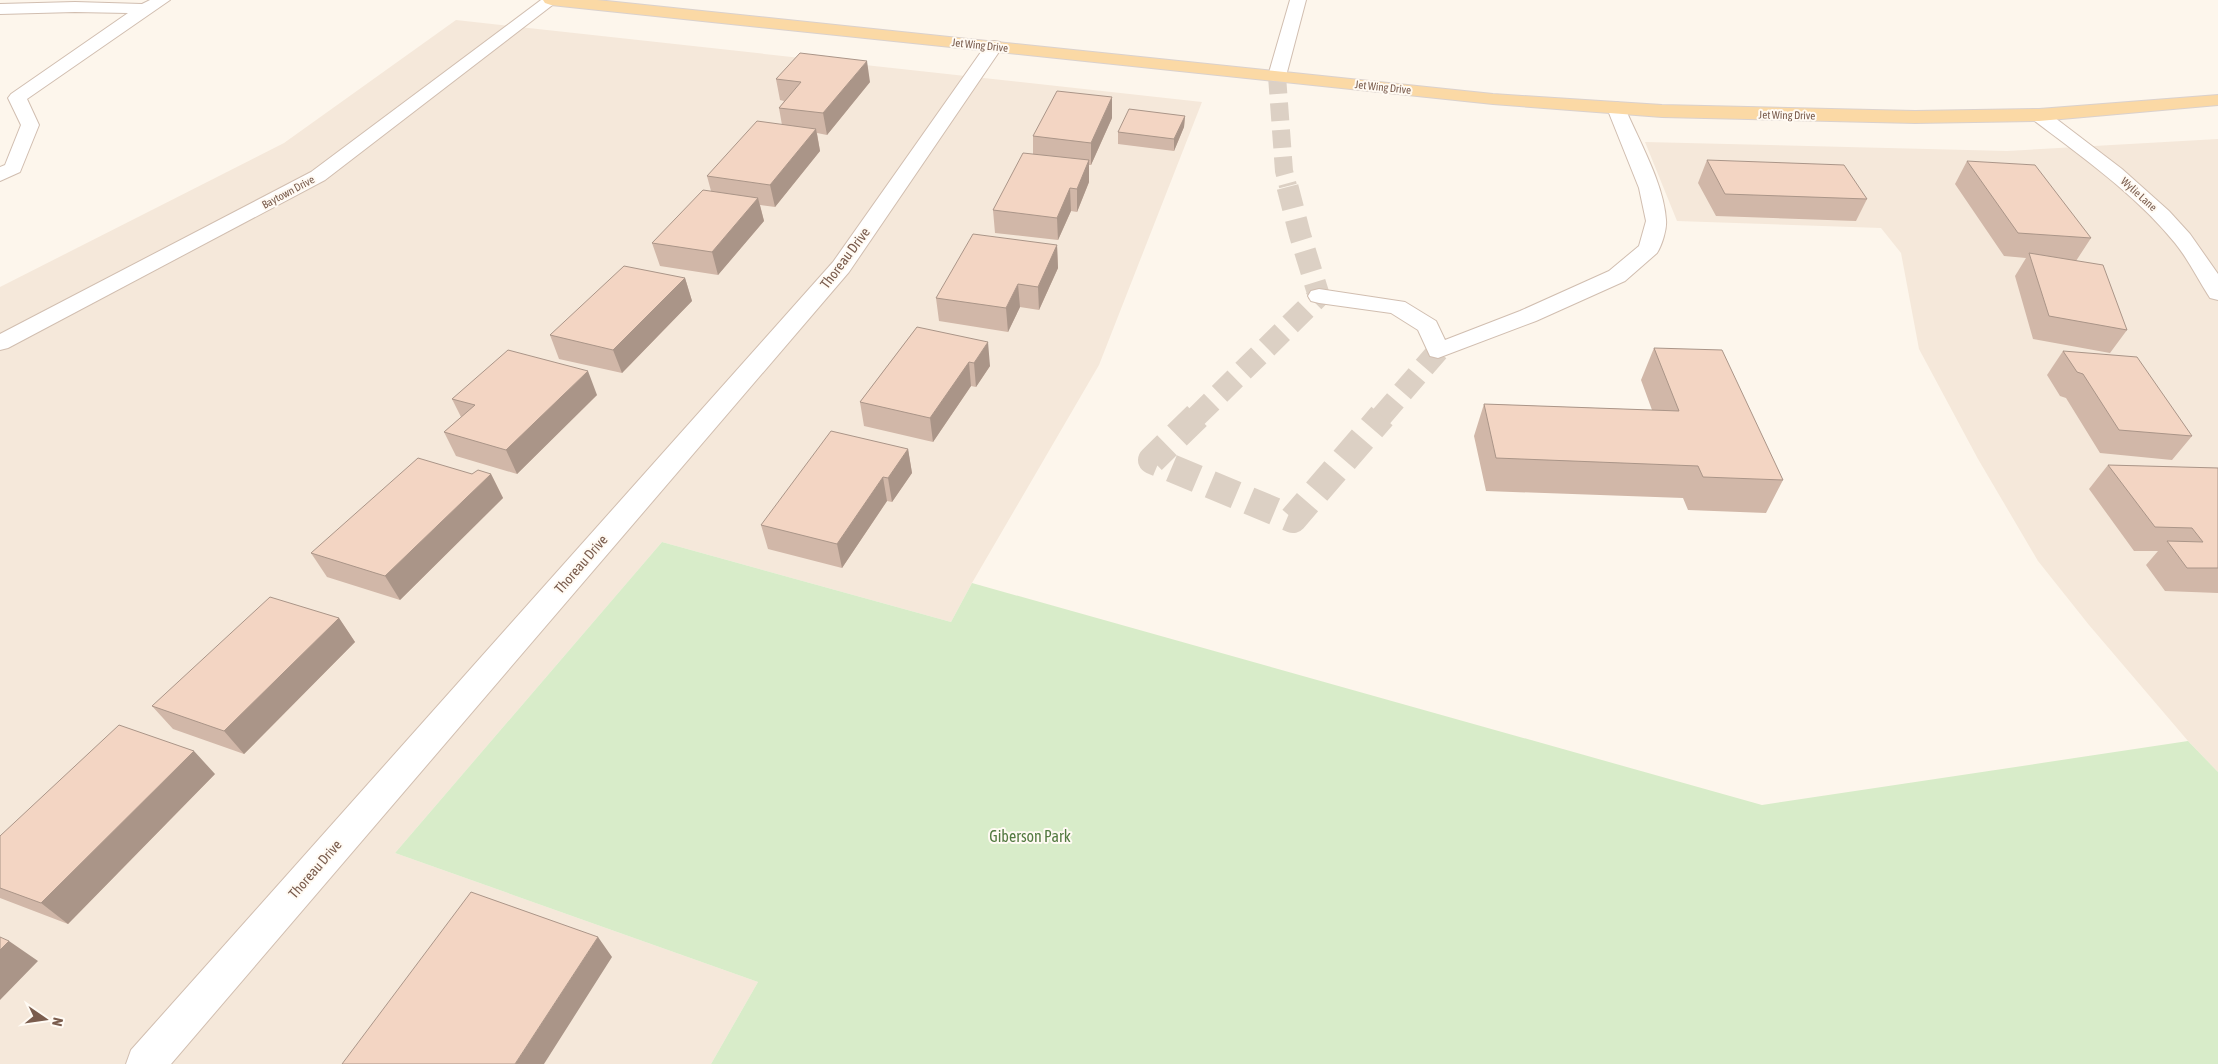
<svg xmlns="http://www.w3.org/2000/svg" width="2218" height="1064" font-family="'Asap Condensed',sans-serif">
<rect width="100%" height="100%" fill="#fdf6ec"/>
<path fill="#f5e8da" d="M456 20 1202 102 1099 365 972 583 951 622 662 542 395 853 758 982 711 1064H0V287L284 143Z
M2218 139V772L2188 741 2089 625 2038 561 1978 459 1919 349 1901 253 1881 228 1677 221 1645 142 2007 151Z"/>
<path fill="#d8ecc9" d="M662 542 951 622 972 583 1762 805 2188 741 2218 772V1064H711L758 982 395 853Z"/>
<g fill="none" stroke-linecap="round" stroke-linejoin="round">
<path stroke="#dcd0c4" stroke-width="18" stroke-dasharray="18 9" stroke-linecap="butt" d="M1277 76 1284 171 1288 186"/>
<path stroke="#dcd0c4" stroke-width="22" stroke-dasharray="22 11" stroke-linecap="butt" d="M1196 417 1319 296 1300 235 1287 185
M1381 417 1438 351"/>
<path stroke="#dcd0c4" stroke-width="28" stroke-dasharray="28 14" stroke-linecap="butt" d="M1197 416 1152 460 1293 519 1382 416"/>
<defs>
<path id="minor" d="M150 0H170L27 99 39 125 20 172 0 181V167L5 165 21 125 8 98 11 94 128 13 75 12 0 14V4L75 2 142 4Z
M541 0H559L325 180 8 348 0 350V334L311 172Z
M1290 0H1306L1286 76 1283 80 1277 81 1271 80 1268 76Z
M994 41 1000 42 1003 46 849 272 171 1064H126L131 1050 833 262 988 42Z
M1616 102 1623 104 1625 108C1639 141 1664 184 1666 220 1667 229 1662 245 1657 253L1625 281 1536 321 1438 358 1430 356 1418 330 1391 313 1319 303 1311 301 1308 296 1311 291 1319 289 1405 302 1436 321 1445 340 1520 311 1609 271 1639 246 1646 221 1639 188 1607 108 1609 104Z
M2039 109 2046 111 2122 169 2169 211 2190 234 2218 274V300L2210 298C2198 280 2189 260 2175 243 2135 194 2082 157 2032 119L2030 115 2032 111Z"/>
<path id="major" d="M543 0H597L1493 94 1662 105 1915 111 2039 109 2218 95V105L2039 121 1915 123 1662 117 1493 104 551 5 545 3Z"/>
</defs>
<use href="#minor" stroke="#d1beb0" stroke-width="2"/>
<use href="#major" stroke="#dad1cd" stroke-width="2"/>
<use href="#minor" fill="#fff" fill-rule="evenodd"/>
<use href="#major" fill="#fbd9a5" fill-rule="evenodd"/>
</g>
<path fill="#d1b7a8" d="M776 79 870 82 827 135 817 133 820 151 775 207 760 205 764 221 718 275 660 266 652 243 711 191 707 176 782 125 779 108 784 101 780 100Z
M1185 116 1184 127 1174 151 1118 144V132Z
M1112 118 1091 165H1089V182L1077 212 1071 211 1058 240 995 233 993 210 1033 154V136Z
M1707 160 1867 199 1856 221 1716 216 1698 183Z
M1967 161 2091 238 2076 261 2127 330 2110 353 2033 339 2015 276 2026 258 2004 256 1955 184Z
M1057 245 1058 268 1039 310 1020 307 1008 332 939 321 936 298Z
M685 278 692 301 622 373 559 359 550 335Z
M917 327 990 366 976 387 971 386 933 442 864 426 860 402Z
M1654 348 1783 480 1766 513 1688 510 1683 498 1486 491 1474 436 1484 404 1652 410 1641 380Z
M2063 351 2192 436 2172 460 2100 453 2066 398 2060 396 2047 375Z
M597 395 517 474 456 456 444 432 461 417 452 399Z
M908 449 912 473 892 502 887 501 842 568 768 549 761 525Z
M2108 465 2218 468V593L2165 591 2146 565 2158 551H2134L2089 489Z
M472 474H491L503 498 400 600 327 577 311 553Z
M339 618 355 642 244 754 173 729 152 706Z
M215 774 68 924 0 898V836Z"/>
<path fill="#aa9588" d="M867 61 870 82 827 135 823 113Z
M1112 97V118L1091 165V143Z
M1185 116 1184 127 1174 151V139Z
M816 129 820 151 775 207 770 185Z
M1089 160V182L1077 212V189Z
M1070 188 1071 211 1058 240 1057 218Z
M758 198 764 221 718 275 712 252Z
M1057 245 1058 268 1039 310 1038 287Z
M685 278 692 301 622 373 613 350Z
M1018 284 1020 307 1008 332 1006 308Z
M988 342 990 366 976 387 974 363Z
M969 362 971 386 933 442 930 418Z
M588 371 597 395 517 474 506 450Z
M908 449 912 473 892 502 888 478Z
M491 474 503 498 400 600 385 576Z
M883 477 887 501 842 568 837 544Z
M339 618 355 642 244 754 224 731Z
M194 751 215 774 68 924 41 903Z
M598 937 612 957 544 1064H515Z
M9 941 38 961 0 1000V950Z"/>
<path fill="#f3d5c3" stroke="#aa9588" d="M800 53 867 61 823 113 779 108 801 82 776 79Z
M1057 91 1112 97 1091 143 1033 136Z
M1129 109 1185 116 1174 139 1118 132Z
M757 121 816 129 770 185 707 176Z
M1023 153 1089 160 1077 189 1070 188 1057 218 993 210Z
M1707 160 1844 165 1867 199 1725 194Z
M1967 161 2035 165 2091 238 2018 233Z
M703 190 758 198 712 252 652 243Z
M973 234 1057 245 1038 287 1018 284 1006 308 936 298Z
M2029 253 2103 265 2127 330 2049 316Z
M624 266 685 278 613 350 550 335Z
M917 327 988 342 974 363 969 362 930 418 860 402Z
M1654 348 1722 350 1783 480 1703 477 1698 466 1496 458 1484 404 1679 411Z
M508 350 588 371 506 450 444 432 475 405 452 399Z
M2063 351 2137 357 2192 436 2119 430 2083 374 2077 372Z
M831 431 908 449 888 478 883 477 837 544 761 525Z
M418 458 472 474 478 470 491 474 385 576 311 553Z
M2108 465 2218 468V568H2187L2167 541 2203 542 2192 528 2155 527Z
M270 597 339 618 224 731 152 706Z
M119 725 194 751 41 903 0 888V836Z
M471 892 598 937 515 1064H342Z
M0 937 9 941 0 950Z"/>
<g text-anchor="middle" stroke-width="4" stroke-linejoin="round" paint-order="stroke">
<g font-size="11" fill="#7a5c4d" stroke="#fffaf3">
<text transform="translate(980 45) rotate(6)" y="4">Jet Wing Drive</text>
<text transform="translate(1383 87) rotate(6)" y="4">Jet Wing Drive</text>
<text transform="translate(1787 115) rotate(1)" y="4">Jet Wing Drive</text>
<text transform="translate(288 192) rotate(-28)" y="4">Baytown Drive</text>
<text transform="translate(2139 194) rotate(42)" y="4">Wylie Lane</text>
</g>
<g font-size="14" fill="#7a5c4d" stroke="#fffaf3">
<text transform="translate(845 258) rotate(-53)" y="5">Thoreau Drive</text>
<text transform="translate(581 564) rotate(-49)" y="5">Thoreau Drive</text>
<text transform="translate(315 869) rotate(-49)" y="5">Thoreau Drive</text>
</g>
<g font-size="16" fill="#537a41" stroke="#fffaf3">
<text x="1030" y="842">Giberson Park</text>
</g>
</g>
<g transform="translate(45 1019) rotate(103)" stroke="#fffaf3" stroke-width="4" paint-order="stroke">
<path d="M0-4L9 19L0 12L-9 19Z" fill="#7a5c4d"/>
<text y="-8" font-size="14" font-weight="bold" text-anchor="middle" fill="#7a5c4d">N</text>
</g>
</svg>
